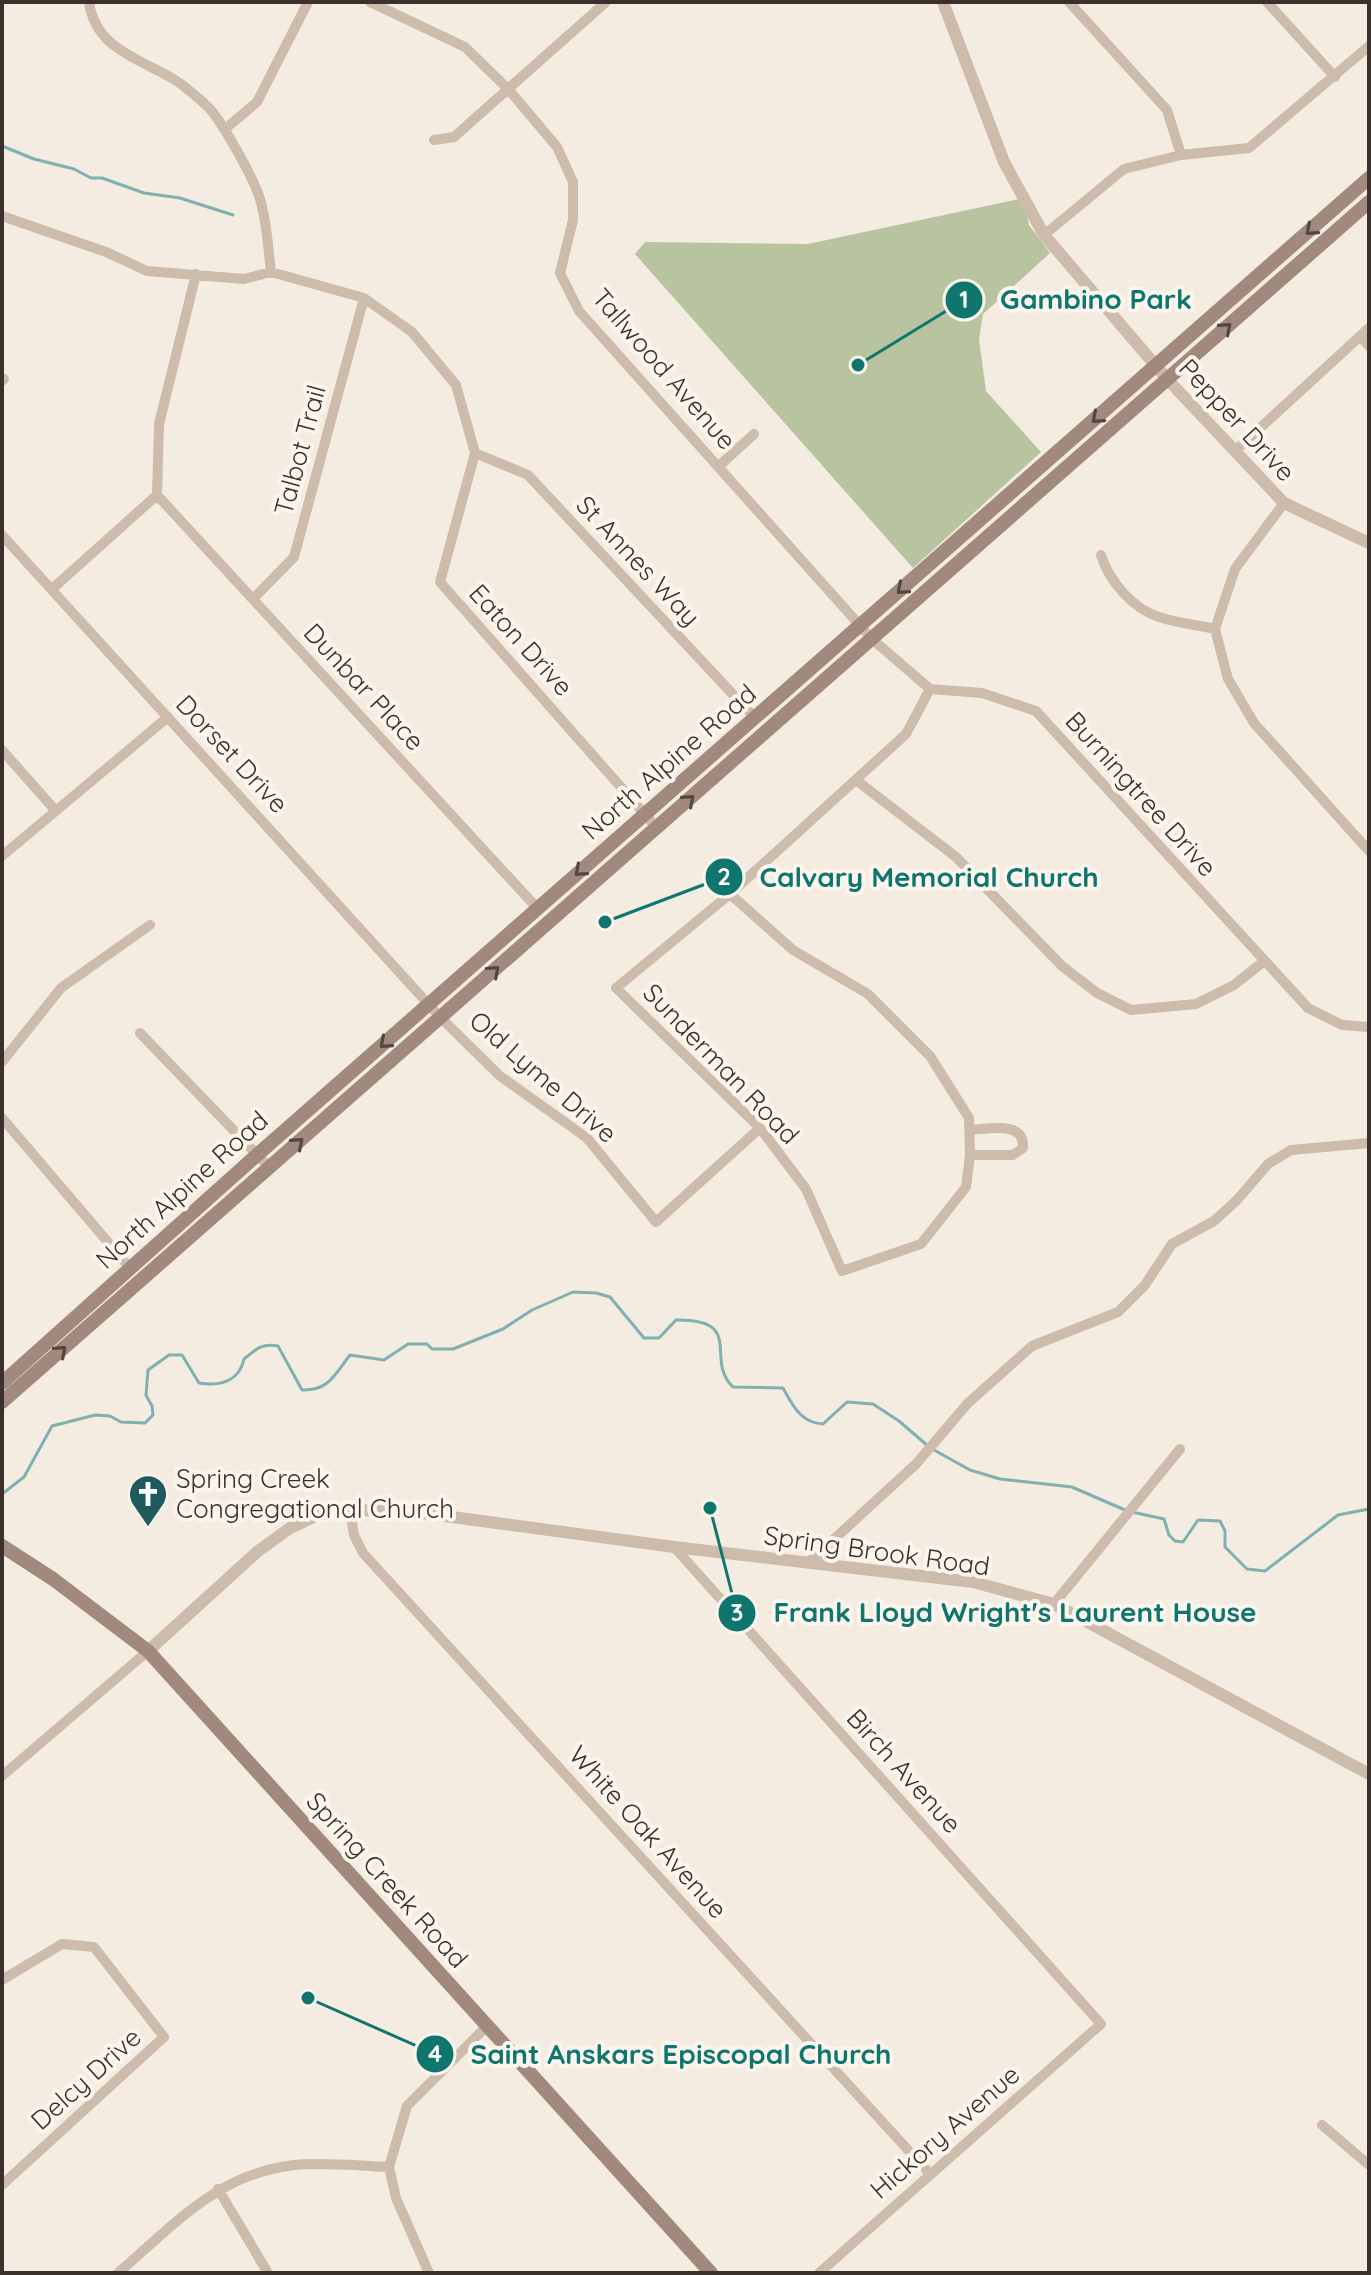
<svg xmlns="http://www.w3.org/2000/svg" width="1371" height="2275" font-family="Quicksand,sans-serif">
<rect width="100%" height="100%" fill="#f4ebe1"/>
<path fill="#b8c4a0" d="M1024 198 1029 225 1050 253 983 314 979 339 986 391 1041 452 913 568 635 254 645 242 808 244Z"/>
<g fill="none" stroke-linecap="round" stroke-linejoin="round">
<path stroke="#7fb0b2" stroke-width="3" d="M2 146 34 159 74 169 91 178H102L144 193 180 198 233 215
M934 1450 970 1470 1000 1479 1072 1487 1125 1510
M2 1494 24 1477 52 1426 95 1415 110 1416 121 1422 145 1423 153 1415 152 1406 146 1395 148 1370 169 1355H182L199 1383C219 1386 239 1382 244 1359 256 1349 262 1343 278 1346L302 1390C329 1391 335 1374 350 1355L384 1360 408 1344H427L432 1349H453L503 1329 532 1310 573 1292 596 1293 610 1297 644 1338H659L676 1320C746 1319 704 1360 733 1387L783 1388C793 1406 801 1423 823 1424L847 1402 873 1404 899 1421 928 1446
M1132 1512 1164 1519 1169 1535 1175 1541 1183 1542 1198 1520 1220 1521 1225 1531V1547L1247 1569 1265 1571 1338 1515 1369 1509"/>
<path stroke="#cdbbac" stroke-width="10" d="M89 2C96 53 147 60 181 84 190 91 201 100 209 108 223 123 254 179 260 199 267 222 268 248 271 272
M370 2 465 47 509 90 557 147 573 182V220L560 273 579 311 872 639 930 689 982 693 1036 711 1308 1008 1342 1025 1369 1027
M1069 2 1167 110 1181 155
M1267 2 1335 77
M225 129 257 102 308 2
M434 140 454 137 606 2
M2 216 106 252 147 271 244 279 271 272 364 298 412 332 456 385 475 453 440 582 657 828
M1044 235 1124 169 1181 155 1249 148 1369 46
M1360 336 1369 346
M2 381 4 379
M1235 451 1369 328
M475 453 528 475 755 718
M719 466 754 434
M157 495 538 909
M1284 503 1235 569 1215 629 1228 679 1254 723 1369 851
M2 535 441 1018 500 1076 587 1138 656 1222 760 1128
M1101 555C1109 581 1133 609 1159 617 1177 623 1197 625 1215 629
M52 589 157 495 159 424 196 274
M253 599 294 557 364 298
M2 750 55 810
M856 780 956 857 1062 966 1097 993 1131 1010 1196 1004 1234 985 1263 962
M2 856 168 717
M730 894 793 950 868 994 930 1056 969 1118 970 1155 966 1187 921 1244 842 1271 806 1189 760 1128 616 988 730 894 906 734 930 689
M140 1033 270 1168
M2 1062 61 988 150 925
M2 1118 130 1268
M970 1130C988 1129 1025 1120 1023 1148L1013 1155H970
M350 1510 354 1535 363 1553 930 2174
M674 1547 1101 2024 819 2273
M809 1562 916 1464 968 1403 1032 1346 1118 1312 1145 1285 1172 1244 1214 1221 1237 1200 1268 1164 1291 1150 1369 1143
M1054 1604 1180 1449
M2 1776 148 1651
M2 1980 62 1944 94 1947 164 2037 2 2185
M1322 2125 1369 2165
M218 2189 268 2273
M118 2273C174 2225 218 2173 295 2165 325 2162 358 2166 389 2167
M429 2273 396 2198 389 2167 407 2106 487 2026"/>
<path stroke="#cdbbac" stroke-width="12" d="M943 2 1004 162 1044 235 1168 380 1284 503 1369 543
M148 1651 257 1552 290 1528 320 1514 350 1510 415 1512 674 1547 973 1582 1054 1604 1369 1774"/>
<path stroke="#a18a7d" stroke-width="14" d="M2 1383 257 1155 1369 178
M2 1402 1369 202
M2 1546 53 1579 148 1651 711 2273"/>
</g>
<defs><path id="oneway-chevron" d="M-2-3.5L2.5 0L-2 3.5" fill="none" stroke-width="1.6" stroke-linecap="round" stroke-linejoin="round" transform="scale(2)"/></defs>
<g stroke="#544640">
<use href="#oneway-chevron" transform="translate(1311 230) rotate(139)"/>
<use href="#oneway-chevron" transform="translate(1226 328) rotate(-41)"/>
<use href="#oneway-chevron" transform="translate(1097 418) rotate(139)"/>
<use href="#oneway-chevron" transform="translate(902 589) rotate(139)"/>
<use href="#oneway-chevron" transform="translate(689 800) rotate(-41)"/>
<use href="#oneway-chevron" transform="translate(580 871) rotate(139)"/>
<use href="#oneway-chevron" transform="translate(494 971) rotate(-42)"/>
<use href="#oneway-chevron" transform="translate(385 1043) rotate(139)"/>
<use href="#oneway-chevron" transform="translate(298 1143) rotate(-41)"/>
<use href="#oneway-chevron" transform="translate(61 1351) rotate(-41)"/>
</g>
<defs>
<symbol id="church-pin" viewBox="-11 -11 22 30"><path d="M0 17L-7.5 6A9.5 9.5 0 1 1 7.5 6Z" fill="#1f5a5e" stroke="#fbf5ee"/><path d="M-1.2-6h2.4v3.5h3.3v2.4h-3.3V6h-2.4V-.1h-3.3v-2.4h3.3Z" fill="#fff"/></symbol>
</defs>
<g fill-rule="evenodd">
<use href="#church-pin" x="126" y="1472" width="44" height="60"/>
</g>
<g text-anchor="middle" stroke-width="8" stroke-linejoin="round" paint-order="stroke">
<g font-size="26" fill="#3b302b" stroke="#fbf5ee">
<text transform="translate(664 369) rotate(49)" y="9">Tallwood Avenue</text>
<text transform="translate(1237 420) rotate(47)" y="9">Pepper Drive</text>
<text transform="translate(300 450) rotate(-75)" y="9">Talbot Trail</text>
<text transform="translate(638 561) rotate(47)" y="9">St Annes Way</text>
<text transform="translate(521 640) rotate(48)" y="9">Eaton Drive</text>
<text transform="translate(364 687) rotate(47)" y="9">Dunbar Place</text>
<text transform="translate(232 754) rotate(47)" y="9">Dorset Drive</text>
<text transform="translate(669 762) rotate(-41)" y="9">North Alpine Road</text>
<text transform="translate(1141 794) rotate(48)" y="9">Burningtree Drive</text>
<text transform="translate(721 1064) rotate(46)" y="9">Sunderman Road</text>
<text transform="translate(543 1077) rotate(41)" y="9">Old Lyme Drive</text>
<text transform="translate(182 1190) rotate(-42)" y="9">North Alpine Road</text>
<text transform="translate(877 1551) rotate(8)" y="9">Spring Brook Road</text>
<text transform="translate(904 1771) rotate(48)" y="9">Birch Avenue</text>
<text transform="translate(648 1832) rotate(48)" y="9">White Oak Avenue</text>
<text transform="translate(387 1880) rotate(48)" y="9">Spring Creek Road</text>
<text transform="translate(86 2079) rotate(-42)" y="9">Delcy Drive</text>
<text transform="translate(945 2132) rotate(-41)" y="9">Hickory Avenue</text>
</g>
<g font-size="26" fill="#3b302b" stroke="#fbf5ee" text-anchor="start">
<text x="176" y="1488">Spring Creek<tspan x="176" dy="30">Congregational Church</tspan></text>
</g>
</g>
<path fill="none" stroke="#0f766e" stroke-width="3" d="M858 365L964 300M605 922L724 877M710 1508L737 1613M308 1998L435 2054"/>
<g fill="#0f766e" stroke="#fbf5ee" stroke-width="3">
<circle cx="858" cy="365" r="8"/>
<circle cx="605" cy="922" r="8"/>
<circle cx="710" cy="1508" r="8"/>
<circle cx="308" cy="1998" r="8"/>
<circle cx="964" cy="300" r="20"/>
<circle cx="724" cy="877" r="20"/>
<circle cx="737" cy="1613" r="20"/>
<circle cx="435" cy="2054" r="20"/>
</g>
<g font-size="24" text-anchor="middle" font-weight="bold" fill="#fff">
<text x="964" y="308">1</text>
<text x="724" y="885">2</text>
<text x="737" y="1621">3</text>
<text x="435" y="2062">4</text>
</g>
<g font-size="28" text-anchor="middle" font-weight="bold" fill="#0f766e" stroke="#fbf5ee" stroke-width="8" stroke-linejoin="round" paint-order="stroke">
<text x="1096" y="309">Gambino Park</text>
<text x="929" y="887">Calvary Memorial Church</text>
<text x="1015" y="1622">Frank Lloyd Wright's Laurent House</text>
<text x="681" y="2064">Saint Anskars Episcopal Church</text>
</g>
<rect width="1371" height="2275" fill="none" stroke="#3b302b" stroke-width="8"/>
</svg>
